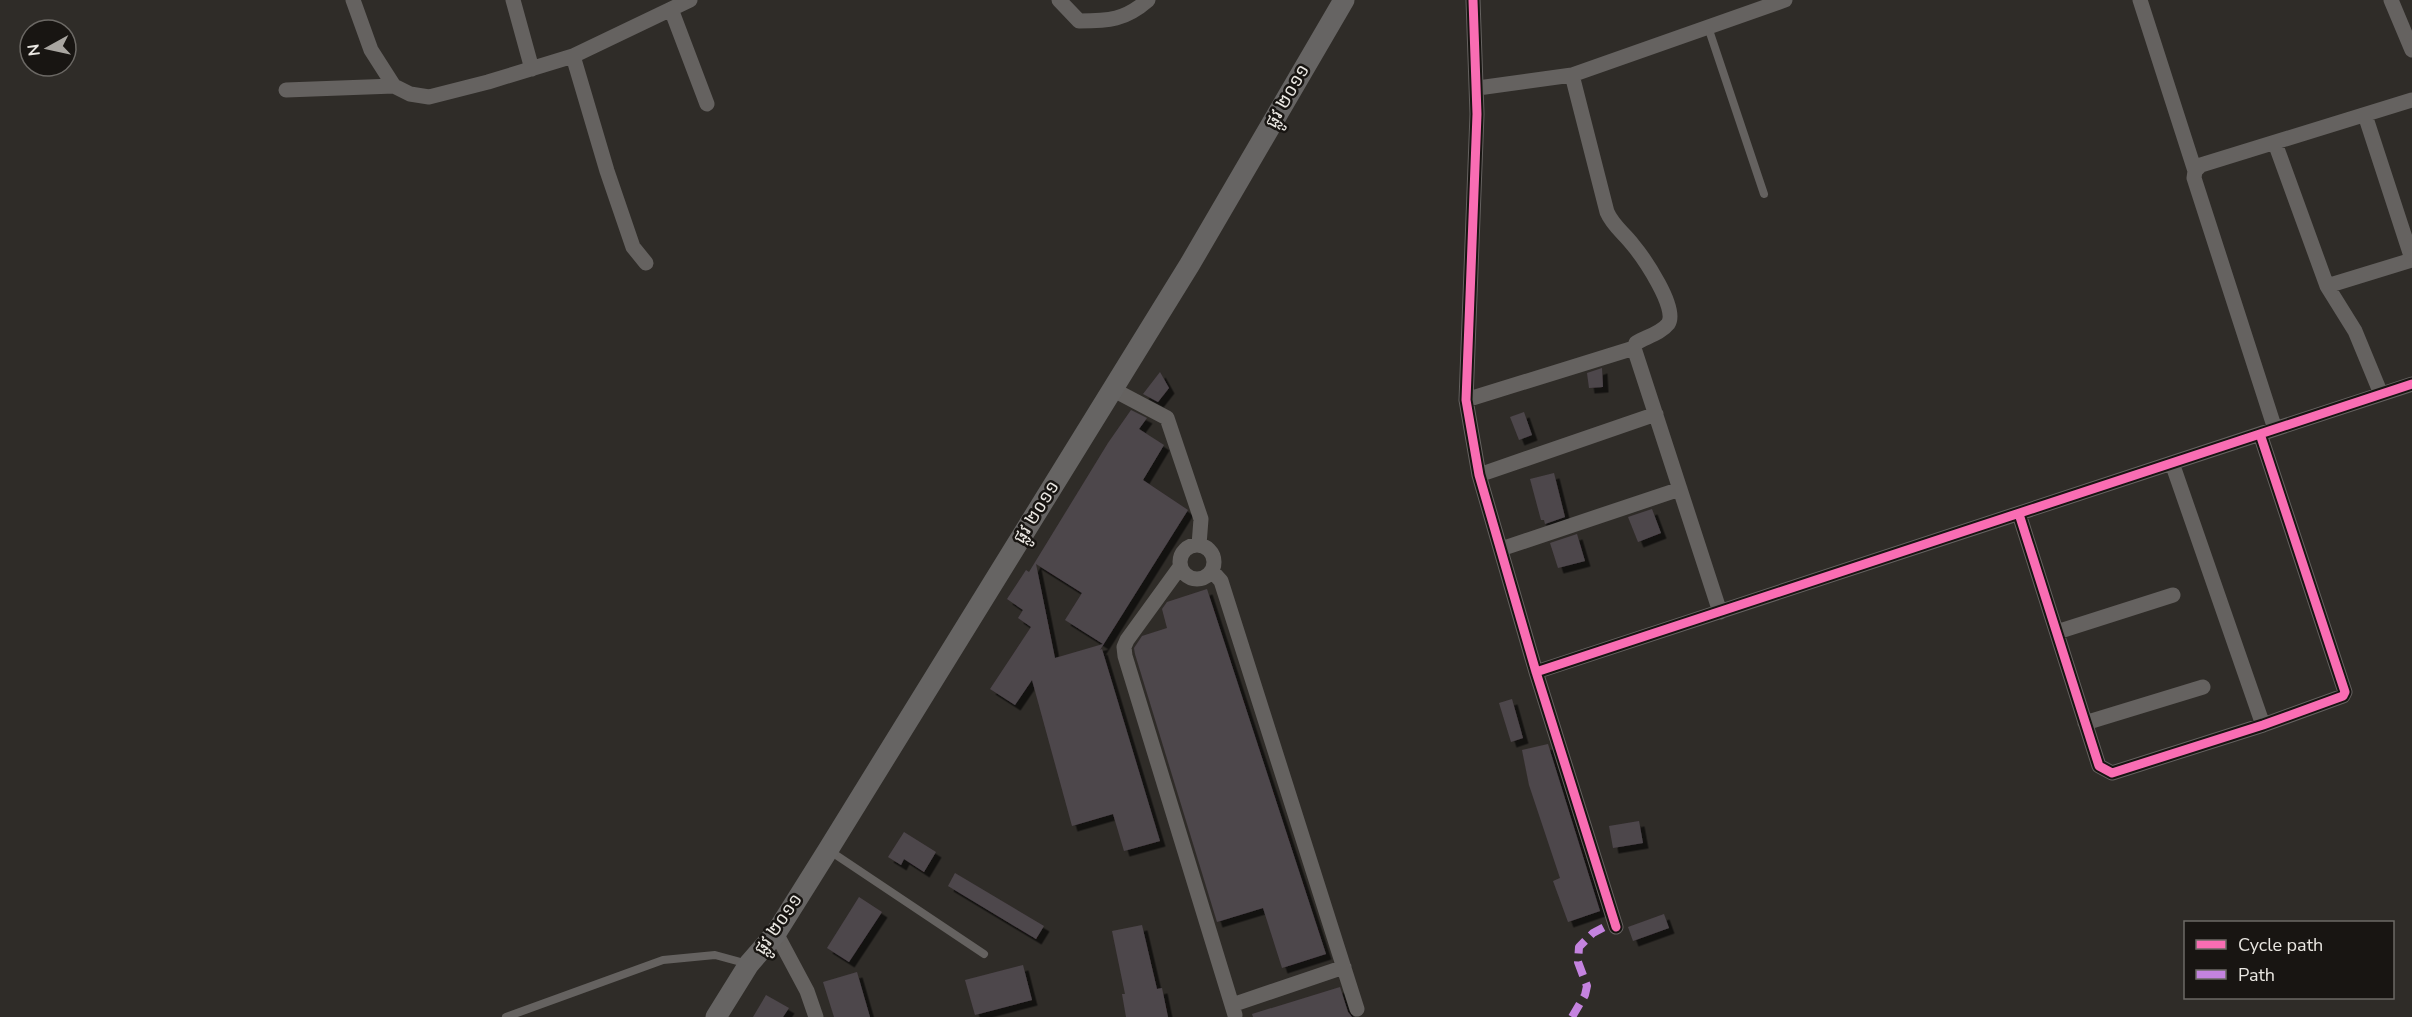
<svg xmlns="http://www.w3.org/2000/svg" width="2412" height="1017" font-family="'Nunito Sans','Noto Sans Khmer',sans-serif">
<defs>
<filter id="shadow"><feDropShadow dx="5.5" dy="5.5" stdDeviation="0" flood-color="#0009"/></filter>
</defs>
<rect width="100%" height="100%" fill="#2f2c28"/>
<path fill="#4e464c" fill-rule="evenodd" filter="url(#shadow)" d="M1602 368 1603 387 1589 388 1587 373Z
M1160 372 1169 388 1158 402 1143 394Z
M1131 410 1147 418 1139 429 1164 445 1143 480 1188 510 1100 650 1102 649 1160 841 1124 851 1113 814 1072 826 1032 680 1015 705 990 689 1031 627 1018 618 1023 610 1007 599 1026 570 1029 572 1108 443ZM1036 564 1082 593 1065 620 1103 644 1055 658Z
M1524 412 1532 435 1519 440 1510 417Z
M1554 473 1565 517 1545 524 1544 520H1541L1530 479Z
M1652 509 1661 533 1638 542 1628 517Z
M1577 534 1585 561 1558 568 1550 543Z
M1207 589 1326 954 1282 968 1263 908 1217 922 1135 654 1134 648 1142 636 1167 628 1162 609 1167 602Z
M1512 699 1523 738 1511 742 1499 703Z
M1548 744 1600 911 1568 922 1553 881 1560 878 1529 785 1522 750Z
M1639 821 1643 843 1613 848 1609 826Z
M904 832 936 852 924 872 904 859 901 865 888 857Z
M955 873 1044 926 1036 939 948 886Z
M859 897 882 912 849 962 827 948Z
M1664 914 1669 928 1633 941 1628 927Z
M1142 925 1157 989 1162 988 1168 1017H1126L1122 994H1125L1112 931Z
M1023 965 1032 1000 975 1015 965 980Z
M857 972 870 1017H834L823 982Z
M1340 987 1348 1012 1352 1017H1253L1252 1014Z
M766 995 789 1008 783 1017H753Z"/>
<g fill="none" stroke-linecap="round" stroke-linejoin="round">
<path stroke="#656260" stroke-width="8" d="M1708 27 1764 194
M830 851 984 954
M506 1017 663 960 715 955 748 964"/>
<path stroke="#656260" stroke-width="15" d="M353 0 371 50 394 86 410 94 429 97 488 82 573 56 690 0
M513 0 532 69
M1059 0 1079 21C1109 21 1125 20 1148 0
M1473 0 1477 114 1466 400 1479 475 1536 672 1616 927
M2140 0 2195 171
M2391 0 2412 50
M671 9 707 104
M573 56 607 171 633 247 646 263
M1478 88 1572 75 1785 0
M286 90 394 86
M2365 115 2412 259
M2275 143 2327 286 2355 331 2381 394
M2327 286 2412 260
M1634 348 1720 612
M1112 389 1167 418 1201 519 1199 545
M1466 400 1634 348 1636 343C1646 337 1661 333 1668 324 1679 309 1643 257 1633 245 1624 233 1613 226 1607 212L1572 75
M2275 429 2194 178 2195 171 2201 165 2412 100
M2172 463 2263 725
M1479 475 1656 414
M2019 514 2099 766 2112 773 2263 725 2343 696 2345 692 2260 434
M1180 562a17 17 0 1 1 34 0a17 17 0 1 1-34 0Z
M1501 549 1680 489
M1180 567 1127 640 1124 647 1125 656 1235 1015
M1212 571 1221 581 1357 1009
M2057 632 2173 595
M1536 672 2412 384
M2085 723 2203 687
M776 933 807 991 816 1017
M1232 1005 1344 967"/>
<path stroke="#666463" stroke-width="21" d="M716 1017 749 964 776 933 828 850 1190 264 1344 0"/>
<path stroke="#c483df" stroke-width="8" stroke-dasharray="15 8" stroke-linecap="butt" d="M1572 1017 1585 995 1587 986 1578 962 1579 947 1593 933 1614 922"/>
<defs>
<path id="cycleway" d="M1473 0 1477 114 1466 400 1479 475 1536 672 1616 927
M2019 514 2099 766 2112 773 2263 725 2343 696 2345 692 2260 434
M1536 672 2412 384"/>
</defs>
<use href="#cycleway" stroke="#181512" stroke-width="13"/>
<use href="#cycleway" stroke="#f96db3" stroke-width="9"/>
</g>
<g text-anchor="middle" stroke-width="5" stroke-linejoin="round" paint-order="stroke">
<g font-size="18" fill="#eae7e2" stroke="#181512">
<text transform="translate(1287 96) rotate(-60)" y="6">ផ្លូវ ២០១១</text>
<text transform="translate(1036 512) rotate(-58)" y="6">ផ្លូវ ២០១១</text>
<text transform="translate(778 924) rotate(-55)" y="6">ផ្លូវ ២០១១</text>
</g>
</g>
<rect x="2184" y="921" width="210" height="78" fill="#181512" stroke="#6c6965" stroke-width="1.5"/>
<rect x="2196" y="940" width="30" height="9" fill="#f96db3" stroke="#6c6965" stroke-width="1.5"/>
<text x="2238" y="951" font-size="18" fill="#eae7e2">Cycle path</text>
<rect x="2196" y="970" width="30" height="9" fill="#c483df" stroke="#6c6965" stroke-width="1.5"/>
<text x="2238" y="981" font-size="18" fill="#eae7e2">Path</text>
<g transform="translate(48 48) rotate(262)"><circle r="28" fill="#181512" stroke="#6c6965" stroke-width="1.5"/>
<path d="M0-4.5L10 22L0 15L-10 22Z" fill="#a9a6a1"/>
<text y="-9" font-size="16" font-weight="bold" text-anchor="middle" fill="#eae7e2">N</text>
</g>
</svg>
